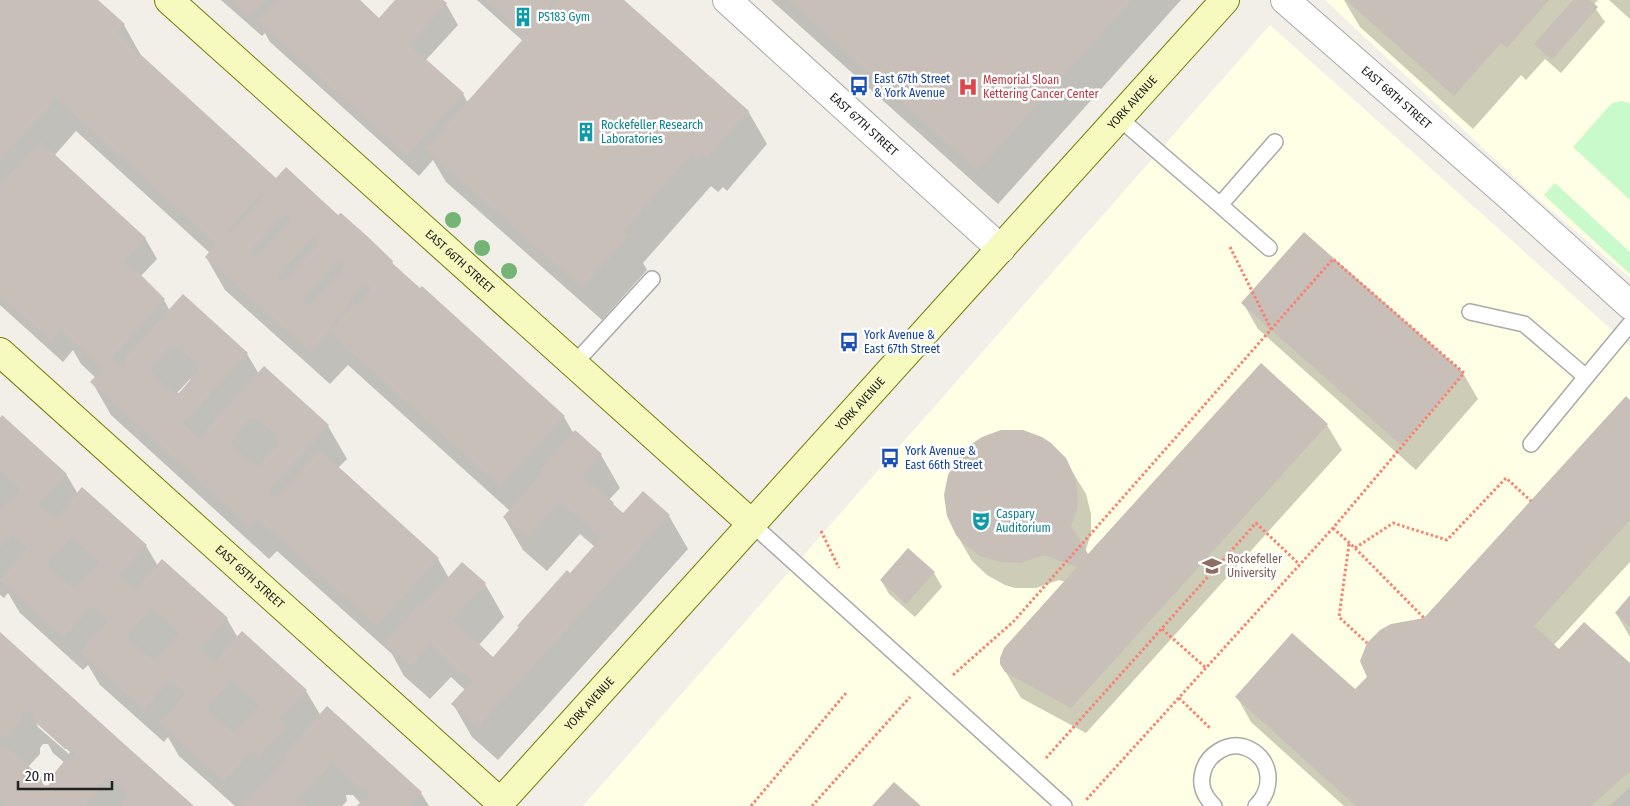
<svg xmlns="http://www.w3.org/2000/svg" width="1630" height="806" font-family="'Fira Sans Condensed',sans-serif">
<rect width="100%" height="100%" fill="#f2efe9"/>
<path fill="#ffffe5" d="M1325 0H1630V278L1530 192Z
M1270 25 1630 346V787L1610 806H583Z"/>
<path fill="#c8facc" d="M1621 101 1630 103V200L1573 147 1611 104Z
M1555 183 1630 252V274L1544 195Z"/>
<path fill="#0003" fill-rule="evenodd" d="M0 0H96L124 25 143 59 276 179 339 217 392 262 396 269 564 417 574 434 576 431 601 455 620 488 609 500 616 509 623 515 669 516 688 549 498 760 472 737 453 704 465 690 451 677 430 699 404 676 392 654 277 551 269 559 111 415 92 382 96 378 81 364 73 350 63 362 0 305ZM76 131 210 253 206 257 225 290 330 384 348 365 510 511 504 517 523 550 547 571 580 534 595 547 493 658 479 645 504 617 485 584 449 578 438 559 338 468 347 459 328 426 259 374 247 354 170 311 164 300 140 277 157 259 145 238 54 156ZM190 379 192 380 179 394 177 393Z
M221 0H358L379 19 397 0H442L446 4 458 25 425 61 463 94 468 103 523 41 477 0H622L748 111 767 144 727 191 723 187 718 192 711 186 643 263 647 270 602 320 446 182 433 160 419 176 270 42 265 33 262 36Z
M771 0H1181L998 204Z
M1344 0H1598L1593 5 1605 22 1561 73 1545 59 1526 80 1521 75 1473 129 1360 27Z
M1609 0H1630V19Z
M1243 303 1463 373 1478 399 1416 470 1258 329Z
M1630 401V562L1553 646 1559 651 1630 665V806H1344L1251 722 1237 697 1355 691Z
M0 419 66 474 78 494 146 546 158 566 227 619 238 638 306 691 321 716 421 793 429 806H359L361 804 353 795H346L347 801 342 806H235L179 756 168 737 164 742 100 685 88 665 83 670 20 613 8 593 4 598 0 595Z
M1327 425 1342 450 1086 733 1021 698 1001 664 1065 582 1059 580 1036 588H1015L1005 585 987 575 972 561 957 535 1070 468 1086 494 1091 514V534L1085 552 1088 556Z
M908 549 934 573 942 587 915 617 889 594 881 580Z
M1630 597V637L1616 613Z
M0 633 192 806H0ZM36 721 70 752 69 754 38 727ZM43 744H48L53 753 65 763 49 787H45L40 777 28 767 40 754V748Z"/>
<path fill="#c7bfb8" fill-rule="evenodd" d="M0 0H98L125 24 117 33 276 178 286 167 338 215 341 213 367 236 393 261 392 263 420 288 422 286 565 416 500 487 329 332 310 352 205 257 216 244 57 99 0 160ZM263 192V197L230 233H226ZM284 215 289 216 290 220 257 256H252L251 251ZM312 238 317 239V245L284 281H279L278 276ZM337 262 343 263V268L310 305 305 304 304 299ZM364 286 370 287 368 294 358 304 353 305 332 329V323L339 314 341 315 348 306 349 303Z
M231 0H265L250 17Z
M276 0H360L379 18 395 0H443L447 3 410 45 464 93 407 156 257 21Z
M486 0H555L524 35Z
M558 0H624L749 111 707 158 703 155 699 160 692 154 624 231 629 236 582 288 425 149Z
M788 0H1132L978 171Z
M1346 0H1549L1507 48 1501 43 1454 96Z
M1573 0H1590L1598 7 1552 60 1534 44Z
M40 141 146 238 124 262 134 271 136 270 165 299 112 358 119 364 125 365V358L183 294 248 353 190 417 185 418 184 424 198 437H204L205 431 264 366 329 425 269 491 276 498 320 450 439 558 377 626 257 519 250 527 90 382 102 369 61 331 51 342 0 296V185ZM171 346 179 348 195 363 198 371 179 393 171 391 153 374 151 368ZM250 419 259 420 275 435 279 443 258 466 251 463 233 446 232 440Z
M1304 232 1464 373 1401 445 1241 303Z
M1261 363 1328 424 1071 708 1005 672 1000 664V658L1004 648 1077 567 1044 555 1021 563 1000 562 980 556 963 543 956 535 947 516 944 495 948 475 958 456 964 449 982 437 1001 430H1023L1042 437 1051 443 1066 458 1075 477 1078 497 1077 508 1071 526 1088 554Z
M1626 396 1630 400V520L1534 626 1559 649 1584 622 1630 663V771L1591 806H1356L1235 697 1292 633 1355 689 1367 677 1360 661 1367 643 1380 630 1391 624 1424 618Z
M2 415 67 474 39 505 55 518 82 487 147 545 119 576 135 590 162 559 228 618 200 649 214 662 242 631 307 690 280 720 287 727 259 757 252 751 224 782 159 723 186 693 171 680 144 710 79 652 107 621 91 607 64 638 0 580 27 548 12 535 0 548V510L20 489 0 471V418ZM72 537 99 562 74 589 47 565ZM152 608 179 633 154 661 127 636ZM232 680 259 705 234 733 207 708Z
M575 430 602 454 582 476 592 485 593 484 614 503 613 504 623 513 643 491 670 515 478 728 451 704 472 681 463 673 461 674 431 644 411 667 384 643 419 604 422 606 462 562 486 583 453 620 493 657 519 627 517 626 567 570 570 573 601 538 560 502 527 538 503 517 543 471 540 469Z
M908 548 935 572 906 604 880 580Z
M1630 595V627L1615 613Z
M0 632 142 760 194 806H120L127 797 126 793 112 780 106 778 99 785V791L86 806H7L0 799V746L7 747 41 777 40 784 42 786 49 785 51 782 52 776 65 760 71 759 75 755 71 748 65 749 33 720V714L30 711 24 712 21 715 22 721 7 737 5 735 0 737Z
M327 706 422 792 409 806H357L363 799H368V791H363L335 766 334 762 328 763 329 767 302 796 298 797V802H304L307 806H242L286 757 283 755Z
M894 782 921 806H872Z"/>
<g fill="none" stroke-linecap="round" stroke-linejoin="round">
<defs>
<path id="lane" d="M1119 118 1220 205 1275 142
M1220 205 1269 248
M1470 312 1524 324 1586 377 1630 324
M574 364 652 279
M1531 444 1586 377
M752 524 1064 806
M1214 806C1204 796 1199 786 1203 772 1207 755 1227 742 1244 747 1272 756 1275 788 1256 806"/>
<g id="street">
<path id="s1" d="M727 0 1001 249"/>
<path id="s2" d="M1285 0 1508 195 1630 305"/>
</g>
<g id="secondary">
<path id="s3" d="M169 0 752 524"/>
<path id="s4" d="M0 352 500 802"/>
<path id="s5" d="M497 806 1225 0"/>
</g>
</defs>
<use href="#lane" stroke="#a9a9a9" stroke-width="18"/>
<use href="#street" stroke="#a9a9a9" stroke-width="30"/>
<use href="#secondary" stroke="#707d05" stroke-width="30"/>
<path stroke="#fa8072" stroke-width="3" stroke-dasharray="2.5 2.5" stroke-linecap="butt" d="M1230 247 1271 329
M1333 528 1355 548 1424 618
M821 531 839 568
M1349 544 1339 617 1367 643
M1355 548 1393 523 1447 540 1506 478 1531 501
M1162 629 1206 668
M953 675 1014 621 1333 259 1464 373 1333 528 1086 800
M1179 698 1211 729
M1046 758 1256 523 1299 564
M751 806 846 693
M812 806 910 697"/>
<use href="#lane" stroke="#fff" stroke-width="15"/>
<use href="#street" stroke="#fff" stroke-width="28"/>
<use href="#secondary" stroke="#f7fabf" stroke-width="28"/>
</g>
<g fill="#74b475">
<circle cx="453" cy="220" r="8"/>
<circle cx="482" cy="248" r="8"/>
<circle cx="509" cy="271" r="8"/>
</g>
<defs>
<symbol id="building-bare" viewBox="-9 -9 18 18"><path d="M-4-6H4V6H1V3H-1V6H-4ZM-2.5-4.3h1.7v1.8h-1.7ZM.8-4.3h1.7v1.8H.8ZM-2.5-1h1.7V.8h-1.7ZM.8-1h1.7V.8H.8Z" fill="#0f9aa8" stroke="#fff" stroke-width="2.5" paint-order="stroke"/></symbol>
<symbol id="bus-bare" viewBox="-9 -9 18 18"><path d="M-5-6H5V4H4V6H2V4H-2V6H-4V4H-5ZM-3.5-4V0h7V-4ZM-3.5 1.2v1.5H-2V1.2ZM2 1.2v1.5H3.5V1.2Z" fill="#1a4fb4" stroke="#fff" stroke-width="2.5" paint-order="stroke"/></symbol>
<symbol id="hospital-bare" viewBox="-9 -9 18 18"><path d="M-5-5h3v3.5h4V-5h3V5h-3V1.5h-4V5h-3Z" fill="#e0444e" stroke="#fff" stroke-width="2.5" paint-order="stroke"/></symbol>
<symbol id="theatre-bare" viewBox="-9 -9 18 18"><path d="M-5-5.5Q0-4 5-5.5V0Q5 5 0 6Q-5 5-5 0ZM-3.3-2.5H-1v1.5H-3.3ZM1-2.5H3.3v1.5H1ZM-2.8 1Q0 5.5 2.8 1Z" fill="#0f9aa8" stroke="#fff" stroke-width="2.5" paint-order="stroke"/></symbol>
<symbol id="university-bare" viewBox="-9 -9 18 18"><path d="M0-5L7-2L0 1L-7-2ZM-4 1L0 2.5L4 1V4Q0 6-4 4Z" fill="#8d6e63" stroke="#fff" stroke-width="2.5" paint-order="stroke"/></symbol>
</defs>
<g fill-rule="evenodd">
<use href="#building-bare" x="509" y="3" width="28" height="28"/>
<use href="#bus-bare" x="845" y="72" width="28" height="28"/>
<use href="#hospital-bare" x="954" y="73" width="28" height="28"/>
<use href="#building-bare" x="572" y="118" width="28" height="28"/>
<use href="#bus-bare" x="835" y="328" width="28" height="28"/>
<use href="#bus-bare" x="876" y="444" width="28" height="28"/>
<use href="#theatre-bare" x="967" y="507" width="28" height="28"/>
<use href="#university-bare" x="1198" y="552" width="28" height="28"/>
</g>
<g text-anchor="middle" stroke-width="5" stroke-linejoin="round" paint-order="stroke">
<g font-size="12" fill="#0d838f" stroke="#fff" text-anchor="start">
<text x="538" y="21">PS183 Gym</text>
<text x="601" y="129">Rockefeller Research<tspan x="601" dy="14">Laboratories</tspan></text>
<text x="996" y="518">Caspary<tspan x="996" dy="14">Auditorium</tspan></text>
</g>
<g font-size="12" fill="#164399" stroke="#fff" text-anchor="start">
<text x="874" y="83">East 67th Street<tspan x="874" dy="14">&amp; York Avenue</tspan></text>
<text x="864" y="339">York Avenue &amp;<tspan x="864" dy="14">East 67th Street</tspan></text>
<text x="905" y="455">York Avenue &amp;<tspan x="905" dy="14">East 66th Street</tspan></text>
</g>
<g font-size="12" fill="#be3a42" stroke="#fff" text-anchor="start">
<text x="983" y="84">Memorial Sloan<tspan x="983" dy="14">Kettering Cancer Center</tspan></text>
</g>
<g font-size="12" fill="#222" stroke="#fff">
<text dy="4" stroke="none"><textPath href="#s2" startOffset="148">EAST 68TH STREET</textPath></text>
<text dy="4" stroke="none"><textPath href="#s5" startOffset="948">YORK AVENUE</textPath></text>
<text dy="4" stroke="none"><textPath href="#s1" startOffset="185">EAST 67TH STREET</textPath></text>
<text dy="4" stroke="none"><textPath href="#s3" startOffset="391">EAST 66TH STREET</textPath></text>
<text dy="4" stroke="none"><textPath href="#s5" startOffset="542">YORK AVENUE</textPath></text>
<text dy="4" stroke="none"><textPath href="#s4" startOffset="336">EAST 65TH STREET</textPath></text>
<text dy="4" stroke="none"><textPath href="#s5" startOffset="138">YORK AVENUE</textPath></text>
</g>
<g font-size="12" fill="#785e54" stroke="#fff" text-anchor="start">
<text x="1227" y="563">Rockefeller<tspan x="1227" dy="14">University</tspan></text>
</g>
</g>
<path d="M18 781v8h94v-8" fill="none" stroke="#222222" stroke-width="2.5"/>
<text x="25" y="781" font-size="15" fill="#222222" stroke="#ffffff" stroke-width="4" paint-order="stroke">20 m</text>
</svg>
